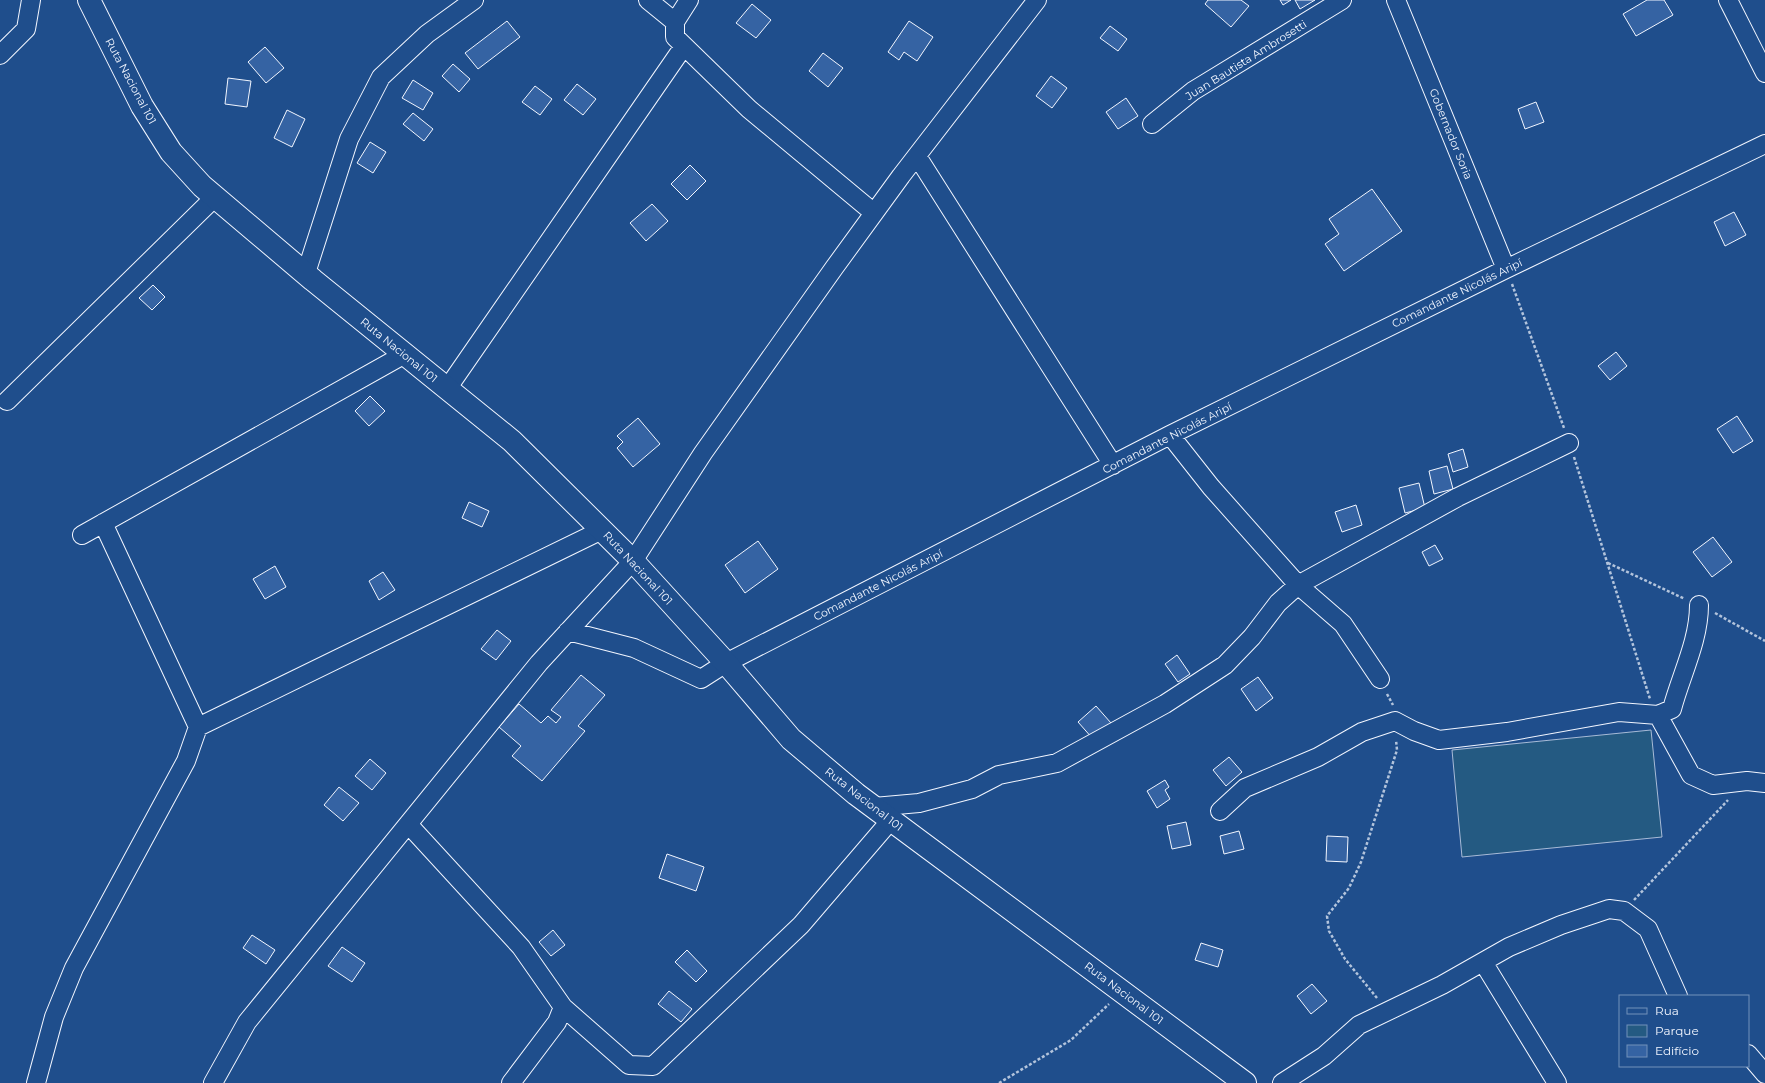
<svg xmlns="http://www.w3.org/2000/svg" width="1765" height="1083" font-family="Montserrat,sans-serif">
<rect width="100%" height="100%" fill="#1f4e8c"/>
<path fill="#245a82" stroke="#a8bbd7" d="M1651 730 1662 837 1462 857 1452 750Z"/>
<path fill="#3563a3" stroke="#f2f6ff" d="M1208 0H1241L1249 6 1231 27 1205 4Z
M1280 0H1291L1283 5Z
M1295 0H1315L1300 9Z
M1647 0H1664L1673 15 1636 36 1623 14Z
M752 4 771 20 756 38 736 23Z
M507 21 520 37 478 69 465 53Z
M909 21 933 37 917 61 904 52 899 60 888 52Z
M1110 26 1127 39 1118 51 1100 38Z
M265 47 284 68 266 83 248 62Z
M823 53 843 68 828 87 809 71Z
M453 64 470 79 459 92 442 76Z
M1051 76 1067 88 1052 108 1036 96Z
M228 78 251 81 247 107 225 104Z
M413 80 433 93 423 110 402 98Z
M577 84 596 99 583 115 564 100Z
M535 86 552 99 540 115 522 102Z
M1126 98 1138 116 1118 129 1106 112Z
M1536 102 1544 122 1525 129 1518 109Z
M287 110 305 119 292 147 274 138Z
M413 113 433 129 424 141 403 124Z
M370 142 386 152 373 173 357 163Z
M690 165 706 181 687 200 671 184Z
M1372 189 1402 231 1344 271 1325 244 1339 234 1329 219Z
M652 204 668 221 646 241 630 223Z
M1734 212 1746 235 1725 246 1714 222Z
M153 285 165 297 152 310 139 298Z
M1616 352 1627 366 1610 380 1598 366Z
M370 396 385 411 369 426 355 411Z
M1737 416 1753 441 1733 453 1717 429Z
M638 418 660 444 633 467 617 448 623 442 617 436Z
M1463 449 1468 467 1453 472 1448 454Z
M1447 466 1453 489 1434 494 1429 471Z
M1419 483 1425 508 1405 513 1399 488Z
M469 502 489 511 482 527 462 518Z
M1356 505 1362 525 1342 532 1335 512Z
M1713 537 1732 562 1712 577 1693 552Z
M758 541 778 569 745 593 725 565Z
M1435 545 1443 559 1429 566 1422 552Z
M275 566 286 587 265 599 253 579Z
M383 572 395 590 379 600 369 581Z
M497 630 511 641 496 660 481 649Z
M1177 655 1190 674 1178 682 1165 664Z
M581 675 605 695 578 726 585 731 542 781 512 756 521 746 499 727 519 704 541 723 548 716 556 723 561 717 551 710Z
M1258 677 1273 698 1256 711 1241 689Z
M1096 706 1111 723 1093 739 1078 722Z
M1229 757 1242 772 1226 786 1213 770Z
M370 759 386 773 372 790 355 776Z
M1165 780 1169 787 1165 790 1170 799 1157 808 1147 791Z
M339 787 359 803 343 821 324 805Z
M1186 822 1191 845 1172 849 1167 826Z
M1239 831 1244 849 1224 854 1220 836Z
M1327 836 1348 837 1347 862 1326 861Z
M667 854 704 867 696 891 659 878Z
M553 930 565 945 551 956 539 942Z
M252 935 275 950 266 964 243 948Z
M1201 943 1223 950 1218 967 1195 960Z
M342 947 365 963 352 982 328 966Z
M687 950 707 971 696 982 675 962Z
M1312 984 1327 1001 1311 1014 1297 996Z
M669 991 692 1009 681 1022 658 1004Z"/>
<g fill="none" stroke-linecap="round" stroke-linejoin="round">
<defs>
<path id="minor" d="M648 0 675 22
M689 0 675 22V37L749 109 874 213
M1396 0 1506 269
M1728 0 1765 73
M0 55 26 29 31 0
M1152 124 1193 91 1342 0
M917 156 1113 465
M306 273 349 139 381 77 427 34 474 0
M447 389 684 46
M7 401 215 197
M1170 435 1211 487 1298 585 1343 624 1380 679
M103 523 198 727
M82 535 405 354
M568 631 634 648 701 679 726 663 1170 435 1506 269 1765 144
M1658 715 1691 775 1713 785 1747 781 1765 783
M874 807 919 803 972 789 999 775 1057 763 1165 704 1225 665 1252 637 1278 603 1298 585 1458 497 1569 443
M1220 811 1245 788 1318 757 1362 732 1395 721 1414 731 1439 740 1507 732 1619 712 1658 715 1672 709C1681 675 1699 641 1699 605
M408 824 521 947 563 1007 629 1065 653 1066 801 925 891 820
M1483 962 1557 1083
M1748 1054 1765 1074
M36 1083 54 1017 74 968 186 761 198 727 602 530
M213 1083 247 1022 539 663 633 561 703 453 834 268 901 176 1037 0
M511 1083 557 1022 563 1007
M1282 1083 1324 1056 1359 1025 1442 985 1509 947 1561 925 1609 909 1624 911 1648 929 1678 996"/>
<path id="major" d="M89 0 142 106 171 152 202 186 313 280 512 441 633 561 726 663 791 739 856 794 1245 1083"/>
</defs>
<use href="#minor" stroke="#f2f6ff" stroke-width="20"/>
<use href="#major" stroke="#f2f6ff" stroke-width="24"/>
<path stroke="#b3c4dc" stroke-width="2.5" stroke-dasharray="3 2" stroke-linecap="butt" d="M1512 284 1564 428
M1574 457 1650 699
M1608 563 1685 599
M1715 613 1765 641
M1387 694 1393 705
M1634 900 1728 800
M1377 998 1345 959 1329 931 1327 916 1349 888 1361 862 1397 750 1396 740
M999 1083 1071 1040 1109 1004"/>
<use href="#minor" stroke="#1f4e8c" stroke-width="18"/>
<use href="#major" stroke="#1f4e8c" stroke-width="22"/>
</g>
<g text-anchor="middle" stroke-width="3" stroke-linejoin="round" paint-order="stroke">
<g font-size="11" fill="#f2f6ff" stroke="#1f4e8c">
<text transform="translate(1246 60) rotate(-32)" y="4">Juan Bautista Ambrosetti</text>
<text transform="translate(131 81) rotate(62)" y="4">Ruta Nacional 101</text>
<text transform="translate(1451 134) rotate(68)" y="4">Gobernador Soria</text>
<text transform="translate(1457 293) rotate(-26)" y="4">Comandante Nicolás Aripí</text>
<text transform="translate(399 350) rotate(39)" y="4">Ruta Nacional 101</text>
<text transform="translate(1167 438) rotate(-27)" y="4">Comandante Nicolás Aripí</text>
<text transform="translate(638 568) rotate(47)" y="4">Ruta Nacional 101</text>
<text transform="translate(878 585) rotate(-27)" y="4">Comandante Nicolás Aripí</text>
<text transform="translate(864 799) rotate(38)" y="4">Ruta Nacional 101</text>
<text transform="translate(1124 993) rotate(37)" y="4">Ruta Nacional 101</text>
</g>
</g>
<rect x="1619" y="995" width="130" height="72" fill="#1f4e8c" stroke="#7391ba"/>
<rect x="1627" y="1008" width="20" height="6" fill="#1f4e8c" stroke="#7391ba"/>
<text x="1655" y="1015" font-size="12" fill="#f2f6ff">Rua</text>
<rect x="1627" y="1025" width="20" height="12" fill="#245a82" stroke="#7391ba"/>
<text x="1655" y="1035" font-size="12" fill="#f2f6ff">Parque</text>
<rect x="1627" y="1045" width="20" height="12" fill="#3563a3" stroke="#7391ba"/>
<text x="1655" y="1055" font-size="12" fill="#f2f6ff">Edifício</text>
</svg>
